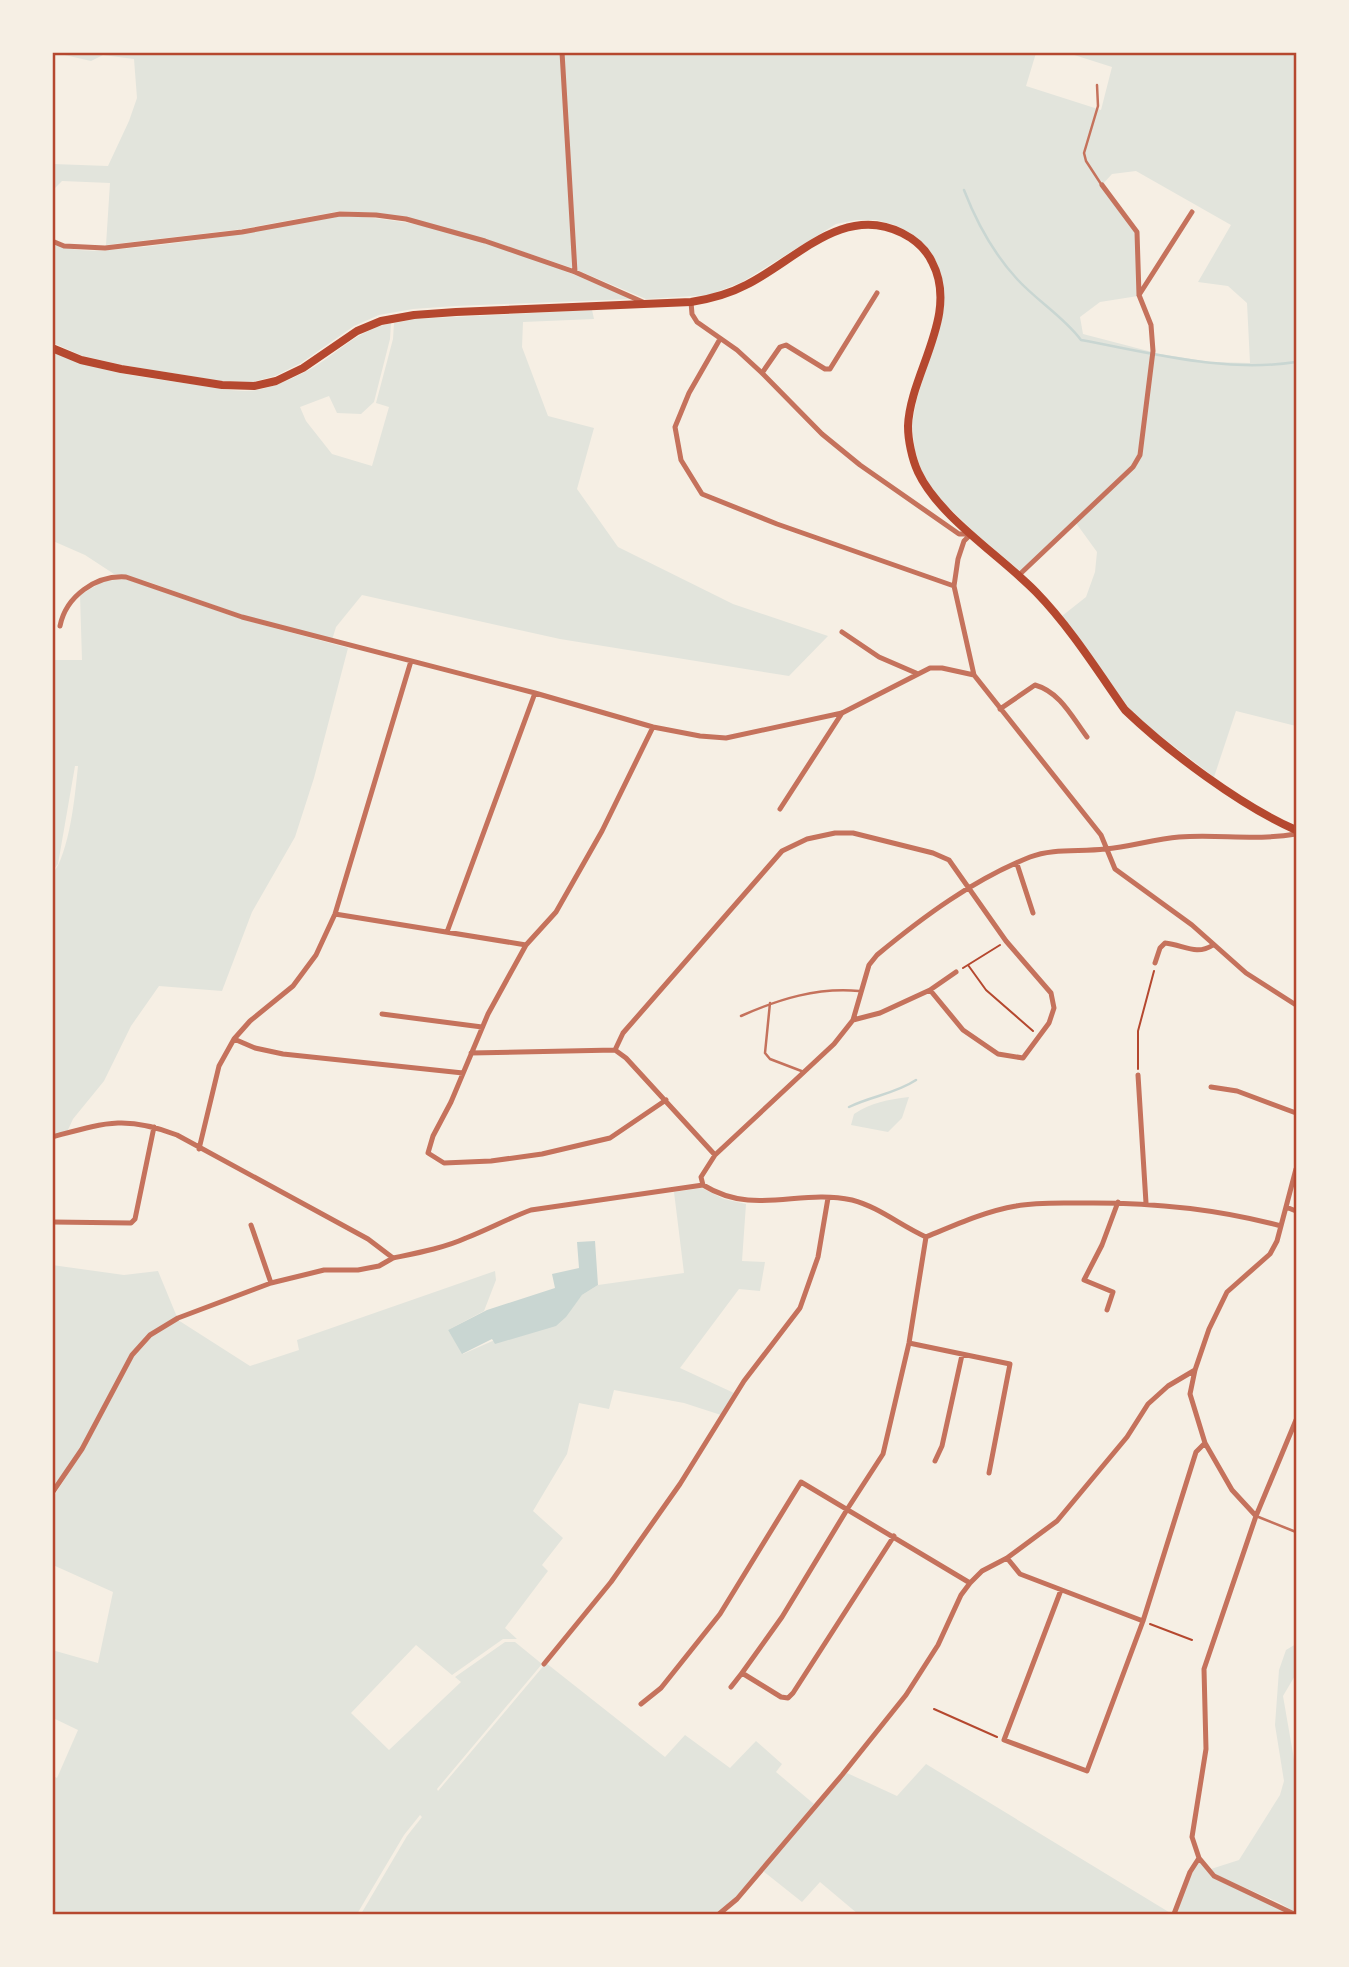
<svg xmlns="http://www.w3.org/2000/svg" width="1349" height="1967" font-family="Roboto,sans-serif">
<rect width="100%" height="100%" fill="#f6efe4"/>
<path fill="#e2e4dc" d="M56 53H1036L1026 86 1101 110 1112 67 1068 53H1296V726L1236 711 1214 777 1141 721 1128 707 1062 616 1086 597 1095 572 1097 552 1076 523 1135 468 1141 455 1154 353 1210 362 1250 363 1247 303 1228 286 1198 282 1231 225 1136 171 1112 174 1101 186 1136 233 1138 296 1100 302 1080 317 1083 334 1152 352 1138 454 1132 465 1020 571 974 532 936 495 921 470 915 451 912 426 916 402 940 321 944 298 936 261 925 245 912 234 895 225 876 220H857L836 224 742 282 709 295 646 299 572 268 485 239 406 217 377 213 340 211 242 229 106 245 110 183 62 181 53 190V164L108 166 129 121 137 98 134 59 103 55 91 61Z
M341 216C440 218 541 260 632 299L455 306 413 309 379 315 354 326 301 363 275 376 252 382 221 381 122 365 83 356 53 343V243C80 256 114 249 143 247 210 240 275 228 341 216Z
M592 310 594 319 523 322 522 347 548 416 594 428 577 489 618 547 733 604 828 636 789 676 560 639 362 595 336 627 332 640 242 615 146 581 114 574 85 555 53 541V352C98 373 149 378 199 385 217 388 239 393 257 390 273 387 289 380 303 373 334 358 352 332 391 323L390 339 374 402 361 414 337 413 329 396 300 407 306 421 332 454 372 466 389 407 376 403 393 339 394 323 415 319Z
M126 579 241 619 348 648 314 778 295 837 252 912 222 991 159 986 131 1026 104 1081 73 1119 67 1132 53 1136 52 875C70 852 75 795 78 766H75L58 864 53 870V660H82L80 595 104 581Z
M909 1097 902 1118 888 1132 851 1125 854 1114C872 1102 887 1100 909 1097Z
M702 1188 724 1199 746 1204 742 1261 765 1262 760 1291 739 1289 680 1368 734 1393 721 1415 684 1403 614 1390 609 1409 579 1403 567 1454 533 1511 563 1538 542 1565 548 1571 505 1628 517 1639H503L452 1675 416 1645 351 1713 389 1750 461 1682 455 1677 505 1642H515L542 1664 437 1789 438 1791 546 1663 665 1757 685 1735 730 1768 756 1741 782 1764 776 1772 814 1804 735 1898 716 1914H361L407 1836 422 1817 420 1815 404 1835 357 1914H53V1776L57 1778 78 1730 53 1718 52 1650 98 1663 113 1592 53 1565V1497L83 1451 133 1357 151 1336 178 1320 250 1366 299 1350 297 1340 495 1271 496 1280 484 1311 448 1330 463 1354 574 1305 582 1295 598 1285 684 1273 674 1192Z
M52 1265 124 1275 158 1271 177 1317 150 1333 130 1355 81 1448 52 1490Z
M1296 1644V1674L1283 1696 1296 1771V1913L1280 1903 1216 1875 1211 1869 1239 1860 1280 1795 1284 1781 1275 1725 1279 1670 1286 1650Z
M926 1764 1172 1914H858L820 1882 802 1902 763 1871 847 1773 897 1796Z
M1199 1861 1213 1878 1290 1914H1176L1191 1872Z"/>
<path fill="#c9d6d2" d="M595 1241 598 1285 582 1295 566 1317 556 1326 495 1344 492 1339 462 1354 448 1330 487 1310 555 1288 552 1274 579 1268 577 1242Z"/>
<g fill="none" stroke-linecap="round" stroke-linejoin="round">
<path stroke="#c9d6d2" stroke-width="2.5" d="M964 190C976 221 994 254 1017 279 1037 301 1063 316 1081 340 1152 353 1224 373 1296 362
M849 1107C871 1096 895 1094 916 1080"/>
<path stroke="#b5482f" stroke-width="2" d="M968 965 986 990 1033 1031
M963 968 1000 945
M1138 1069V1031L1154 971
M1150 1624 1192 1640
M934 1709 997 1737"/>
<path stroke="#c5725c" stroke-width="2.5" d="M1097 85 1098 106 1084 153 1086 161 1101 184
M770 1003 765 1053 770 1059 804 1072
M741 1016C779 999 818 987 859 991
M1256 1516 1296 1532"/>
<path stroke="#c5725c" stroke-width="5" d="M562 52 575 272
M52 241 64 246 105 248 242 232 340 214 376 215 406 219 485 241 575 272 645 303
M1139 295 1192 212
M691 302 692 314 697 322 737 350 762 373 822 434 860 465 959 534H971
M720 339 689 393 675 427 681 460 702 494 777 524 954 586
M762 373 780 347 786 345 825 369H830L877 293
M971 534 964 541 958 559 954 586 974 675 1101 835 1115 869 1192 925 1246 973 1296 1005
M1019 575 1133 467 1140 455 1153 351 1151 325 1139 295 1137 232 1102 185
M60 626C66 596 96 575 126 577L242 617 535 693 653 727 700 736 726 738 842 713 930 668H942L974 675
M842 632 879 657 916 673
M1000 709 1035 685C1060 692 1072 717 1087 737
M653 727 602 831 556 912 526 945 488 1014 451 1102 433 1136 428 1153 444 1163 491 1161 542 1154 610 1138 666 1100
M780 809 842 713
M1017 864 1033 913
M335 914 526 945
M447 932 535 693
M1155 963 1160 948 1165 943C1184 945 1196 956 1213 945
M930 990 956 972
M382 1014 482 1027
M234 1039 255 1048 283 1054 463 1073
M615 1050 623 1033 782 851 807 839 835 833H853L933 853 949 860 1006 941 1051 993 1054 1008 1049 1023 1023 1058 998 1054 963 1030 930 990 880 1013 853 1020
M471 1053 615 1050 626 1058 715 1155
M1138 1075 1146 1203
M1211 1087 1237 1091 1296 1113
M52 1137C104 1123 125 1115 177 1135L368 1239 393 1258C417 1253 444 1248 466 1238 489 1229 509 1218 531 1210L703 1185C755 1217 799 1188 852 1200 879 1207 901 1226 926 1237 955 1225 986 1211 1016 1206 1037 1202 1059 1203 1080 1203 1149 1202 1215 1208 1281 1226
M199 1149 219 1066 234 1039 250 1021 293 986 316 955 335 914 411 661
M703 1185 701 1177 715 1155 834 1044 853 1020 869 965 877 955C924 916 973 880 1030 857 1053 848 1080 852 1105 849 1130 847 1154 839 1179 837 1218 834 1257 841 1296 834
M1286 1207 1296 1211
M52 1222 131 1223 135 1219 154 1127
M251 1225 271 1283
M1107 1310 1113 1292 1084 1280 1102 1245 1118 1202
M909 1343 1010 1364 989 1473
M935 1461 942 1446 962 1355
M52 1493 82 1449 132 1355 150 1335 178 1318 271 1283 324 1270H358L379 1266 393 1258
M1256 1516 1232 1490 1205 1443 1190 1394 1195 1370 1209 1329 1227 1292 1270 1254 1277 1241 1296 1169
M894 1536 793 1693 788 1698 781 1697 742 1673 782 1617 848 1508 883 1454 909 1343 926 1237
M1007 1558 1020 1574 1143 1621
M1061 1590 1004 1740 1087 1771 1143 1621 1196 1452 1205 1443
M544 1664 611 1582 680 1484 744 1381 800 1308 818 1257 828 1198
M731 1687 742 1673
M641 1704 661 1688 720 1614 801 1482 970 1583
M719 1914 737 1899 842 1775 906 1695 938 1645 961 1595 970 1583 982 1571 1007 1558 1057 1521 1127 1437 1148 1404 1168 1386 1195 1370
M1174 1914 1190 1872 1199 1858
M1294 1914 1214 1876 1199 1858 1192 1837 1206 1749 1204 1669 1256 1516 1296 1420"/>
<path stroke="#b5482f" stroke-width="8" d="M52 348 81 360 121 369 222 385 254 386 276 381 303 368 357 331 381 321 414 315 456 312 691 302C710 299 729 294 746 285 795 261 843 203 902 233 914 239 926 249 932 262 960 315 910 373 908 426 908 440 912 459 918 472 939 517 1001 556 1036 592 1070 627 1097 670 1125 710 1169 752 1241 806 1296 830"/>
</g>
<rect width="1349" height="1967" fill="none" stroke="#f6efe4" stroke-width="108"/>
<rect x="54" y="54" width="1241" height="1859" fill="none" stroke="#b5482f" stroke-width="2.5"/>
</svg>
